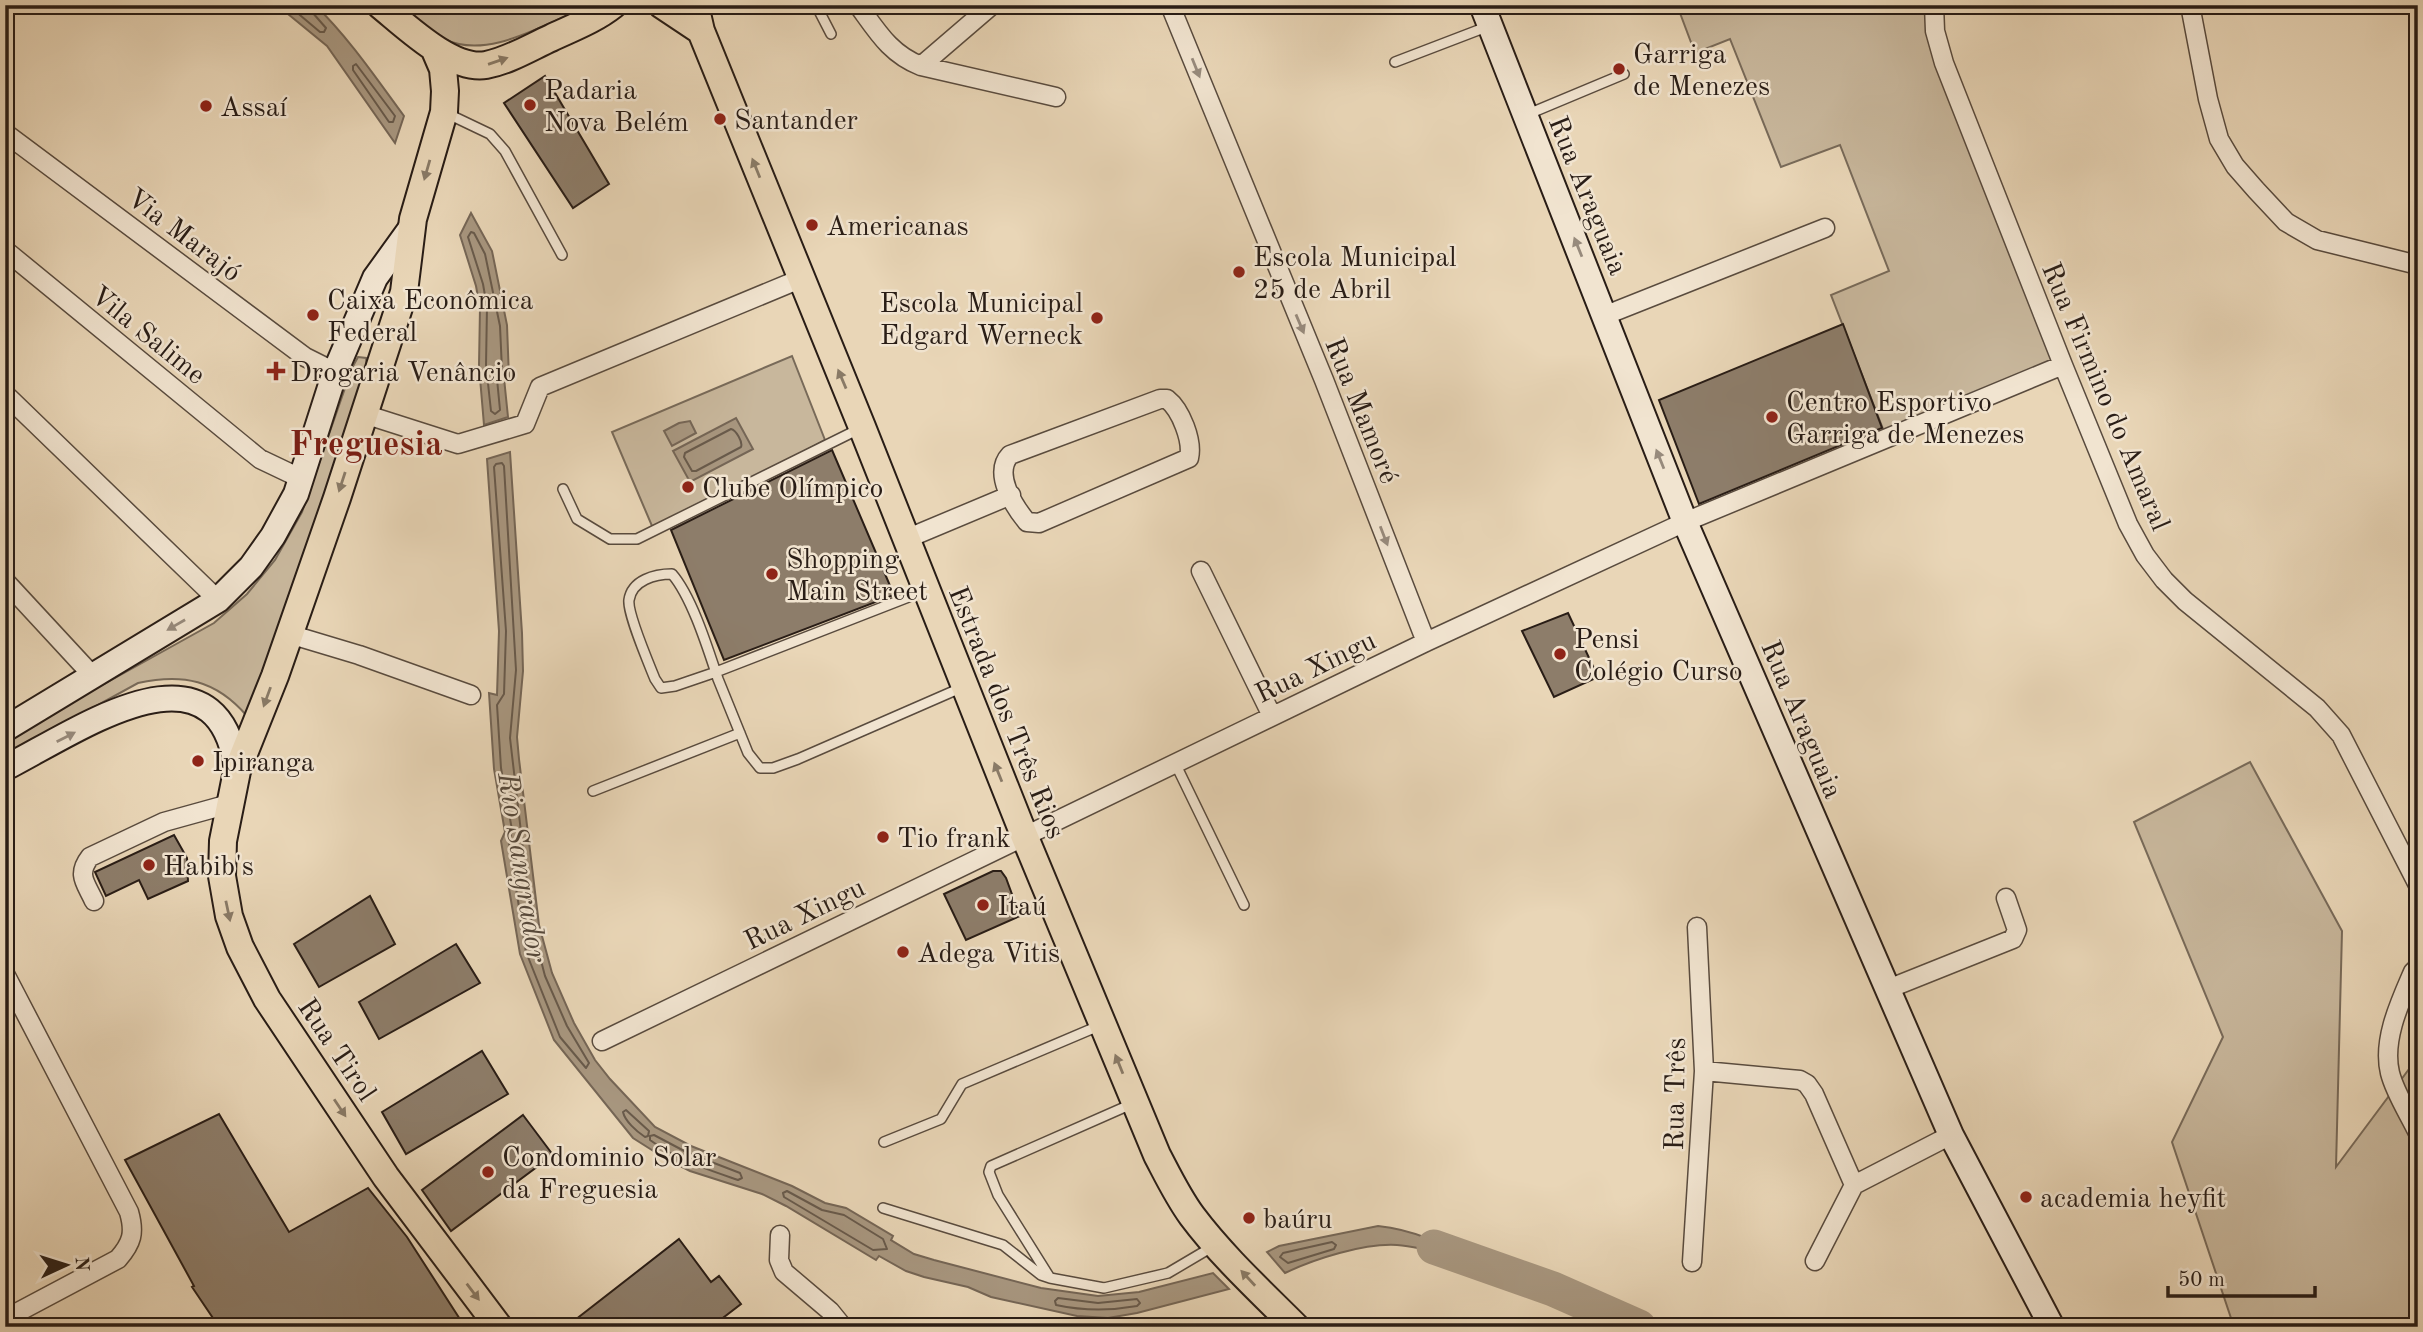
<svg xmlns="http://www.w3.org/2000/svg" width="2423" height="1332" font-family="'Old Standard TT',serif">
<rect width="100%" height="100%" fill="#e9d6b7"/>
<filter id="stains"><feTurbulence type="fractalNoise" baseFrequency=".00286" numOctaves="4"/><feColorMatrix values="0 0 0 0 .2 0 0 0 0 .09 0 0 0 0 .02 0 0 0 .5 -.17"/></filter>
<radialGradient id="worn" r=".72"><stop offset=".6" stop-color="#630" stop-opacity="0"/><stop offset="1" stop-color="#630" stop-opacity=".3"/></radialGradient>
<path fill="#c8b79c" stroke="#786a59" stroke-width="2" d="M401 5C461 5 521 8 582 9 540 26 487 60 444 39 428 31 414 16 401 5Z
M1677 5H1926L1925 13 1935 51 2061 361 1885 434 1831 295 1889 271 1840 145 1781 167 1730 39 1695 53Z
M792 356 825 440 655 533 612 432Z
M358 357 366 358 367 369 258 699 247 716C216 680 183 673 138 683L5 756V739L214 623 247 594 275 560 302 512 352 368Z
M2250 762 2342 931 2336 1167 2418 1057V1327H2234L2172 1142 2223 1037 2134 822Z"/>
<path fill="#a89780" stroke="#756656" stroke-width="2" d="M277 5H315C349 38 376 78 404 116L395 143 327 46Z
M471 213 492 251 507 325 509 378H504L508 417 484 425 479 366 480 308 476 286 460 235Z
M736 418 753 449 690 482 673 451Z
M690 421 696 433 672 446 664 431 679 423Z
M510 452 522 633 523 671 517 737 519 759 539 925 552 973 574 1023 595 1060 610 1079 655 1127 691 1146 792 1186 825 1203 846 1208 893 1236 891 1240 914 1254 934 1260 1041 1288 1098 1296 1139 1292 1213 1273 1229 1289 1137 1313 1108 1318 1077 1316 991 1297 968 1287 924 1277 906 1271 879 1256 876 1260 786 1206 762 1194 690 1171 666 1159 633 1138 554 1040 520 954 501 841 505 832 494 769 489 693 497 695 499 631 487 459Z
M1378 1226C1417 1230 1444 1245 1478 1263 1452 1257 1424 1247 1397 1245 1364 1243 1314 1259 1285 1273L1267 1252 1279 1246Z"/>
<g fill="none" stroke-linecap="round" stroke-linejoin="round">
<path stroke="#685a4b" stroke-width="2" d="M288 5 320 32H324L326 28 312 12 310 5
M356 64 395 116 393 122H389L353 70V66Z
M471 232 474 233 485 254 500 326 502 370 497 379 500 410 495 414 491 411 486 365 487 307 483 284 468 237Z
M731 429C736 430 743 442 741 447L696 471H692L684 457 685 453Z
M502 463 504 466 516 670 510 738 532 926 545 976 567 1026 589 1063 586 1068 560 1037 526 952 509 843 512 830 501 768 497 705 504 694 506 631 494 467 496 464Z
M626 1110 649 1131 648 1136 645 1137C636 1131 625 1121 623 1112Z
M654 1135 688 1153 740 1173 742 1178 738 1180C706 1169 677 1160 650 1140V1136Z
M787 1191 822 1210 844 1215 883 1239 887 1249 873 1250 784 1197 783 1193Z
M1332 1242 1336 1245 1334 1249 1288 1263 1280 1257 1283 1253Z
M1058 1298 1098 1303 1137 1299 1140 1303 1137 1306C1109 1311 1084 1311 1056 1305L1055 1301Z"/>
<path stroke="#a89780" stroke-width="35" d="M1434 1247 1553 1289 1639 1327"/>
</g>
<path fill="#8d7d6a" stroke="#291d16" stroke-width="2" d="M545 76 609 184 573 208 504 103Z
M1843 324 1882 428 1699 504 1659 400Z
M832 450 894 595 724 660 671 530Z
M1568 613 1598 677 1554 697 1522 631Z
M174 835 187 858 188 881 148 899 139 880 106 896 95 872Z
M993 871H1001L1006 878 1020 916 966 940 944 894Z
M370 896 395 944 319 987 294 944Z
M456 944 480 983 379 1039 359 1002Z
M482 1051 508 1094 406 1154 382 1112Z
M219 1114 289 1232 368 1188 407 1237 465 1327H219L192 1287 194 1286 125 1160Z
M523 1115 553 1155 451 1231 422 1190Z
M679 1239 711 1282 719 1276 741 1304 711 1327H566Z"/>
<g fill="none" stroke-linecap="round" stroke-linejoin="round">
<defs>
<path id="lane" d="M816 5 831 34
M1395 62 1489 26
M446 113 490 134 505 151 562 255
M1526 115 1624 74
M563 489 577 519 610 539H637L861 428
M924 591 716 672 675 686 661 688 655 679C649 664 627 613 629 600 632 580 655 574 672 574 692 597 708 649 718 679L748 753 760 768H773L798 759 963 687
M1175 763 1244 905
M593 791 740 733
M884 1142 941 1119 962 1084 1101 1025
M883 1208 1003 1245 1041 1275 1050 1278 1104 1288 1168 1273 1212 1247
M1050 1278 998 1195 989 1172 991 1166 1134 1103"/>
<path id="street" d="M858 5C877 31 890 54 921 66L1056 97
M1170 5 1324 380 1426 642
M1934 5 1935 31 1944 63 2063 365 2128 524 2145 555 2164 580 2185 601 2317 708 2341 735 2418 885
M2190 5 2208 99 2219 139 2235 166 2256 190 2286 222 2317 240 2418 265
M921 66 992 5
M5 133 305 357 335 372
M5 250 260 459 302 479
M1606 315 1825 228
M5 394 218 600
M1160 399H1167C1181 410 1193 441 1189 458L1039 523 1027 522C1013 505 993 473 1010 455Z
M364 414 458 444 525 424 540 387 800 279
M906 539 1011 495
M1201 571 1272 716
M5 581 92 675
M289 634 359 655 471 695
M94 901C86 883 76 875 90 857L164 822 229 804
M2418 967 2413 972C2400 1002 2382 1040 2390 1073 2395 1093 2409 1114 2418 1133
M5 974 129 1212C135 1233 132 1243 118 1259L5 1319
M1888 989 2013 939 2017 930 2006 898
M602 1041 1426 642 1685 522 2063 365
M1704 1071 1800 1080 1807 1084 1814 1094 1854 1185 1815 1261
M1854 1185 1951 1135
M780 1235 779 1260 784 1272 830 1311 843 1327
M1692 1262 1704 1071 1697 927"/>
<path id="secondary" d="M1482 5 1685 522 1951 1135 2052 1327
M5 729 218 600 251 567 273 536 296 494 335 372 375 278 411 228
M5 768C75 733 218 629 237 771"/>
<path id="primary" d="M380 5C406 26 452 71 486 65 508 61 531 47 551 38 572 28 594 20 613 5
M662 5 701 31
M695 5 701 31 862 427 1024 835 1157 1155C1168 1176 1178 1197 1192 1216 1222 1256 1260 1291 1296 1327
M434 48 443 69 445 91 444 112 413 219 404 292 337 498 275 676 237 771 223 841 222 876 229 916 240 947 267 999 386 1177 499 1327"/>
</defs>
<use href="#lane" stroke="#594b3e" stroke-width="12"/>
<use href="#street" stroke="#594b3e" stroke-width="21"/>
<use href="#secondary" stroke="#291d16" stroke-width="28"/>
<use href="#primary" stroke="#291d16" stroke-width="30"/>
<use href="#lane" stroke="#f1e4d0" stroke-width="9"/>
<use href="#street" stroke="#f1e4d0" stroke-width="18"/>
<use href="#secondary" stroke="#f1e4d0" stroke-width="24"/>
<use href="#primary" stroke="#e9d6b7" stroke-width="26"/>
</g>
<defs><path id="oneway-solid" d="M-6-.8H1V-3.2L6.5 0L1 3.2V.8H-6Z" transform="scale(1.75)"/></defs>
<g fill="#897a66">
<use href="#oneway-solid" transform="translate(498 61) rotate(-19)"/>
<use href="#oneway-solid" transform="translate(756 168) rotate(-112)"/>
<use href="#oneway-solid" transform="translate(427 170) rotate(106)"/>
<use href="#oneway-solid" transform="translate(842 379) rotate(-113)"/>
<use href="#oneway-solid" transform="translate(342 482) rotate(108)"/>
<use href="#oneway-solid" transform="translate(267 697) rotate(110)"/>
<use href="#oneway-solid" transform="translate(998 772) rotate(-112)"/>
<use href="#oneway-solid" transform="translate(228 911) rotate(78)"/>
<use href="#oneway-solid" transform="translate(1119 1064) rotate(-112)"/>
<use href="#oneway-solid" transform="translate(340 1108) rotate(56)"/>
<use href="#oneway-solid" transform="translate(1248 1278) rotate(-133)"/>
<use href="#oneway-solid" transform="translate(473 1292) rotate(53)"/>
</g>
<g fill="#978a7c">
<use href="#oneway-solid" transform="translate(1196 68) rotate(68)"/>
<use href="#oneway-solid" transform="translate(1578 247) rotate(-112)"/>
<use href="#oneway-solid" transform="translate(1300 324) rotate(67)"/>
<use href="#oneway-solid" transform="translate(1660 459) rotate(-112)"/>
<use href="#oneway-solid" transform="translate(1384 536) rotate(69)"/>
<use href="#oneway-solid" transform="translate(176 625) rotate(150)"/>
<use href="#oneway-solid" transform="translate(66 737) rotate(-27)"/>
</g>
<g fill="#8f2418" stroke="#f1e4d0" stroke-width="2.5">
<circle cx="1619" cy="69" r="7"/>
<circle cx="530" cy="105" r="7"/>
<circle cx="206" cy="106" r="7"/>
<circle cx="720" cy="119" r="7"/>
<circle cx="812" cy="225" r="7"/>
<circle cx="1239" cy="272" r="7"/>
<circle cx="313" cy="315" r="7"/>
<circle cx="1097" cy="318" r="7"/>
<path d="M272.5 360.5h7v7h7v7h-7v7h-7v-7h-7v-7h7z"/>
<circle cx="1772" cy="417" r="7"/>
<circle cx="688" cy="487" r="7"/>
<circle cx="772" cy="574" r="7"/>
<circle cx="1560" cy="654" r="7"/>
<circle cx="198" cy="761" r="7"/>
<circle cx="883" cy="837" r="7"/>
<circle cx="149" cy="865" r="7"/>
<circle cx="983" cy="905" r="7"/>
<circle cx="903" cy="952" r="7"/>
<circle cx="488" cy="1172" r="7"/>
<circle cx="2026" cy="1197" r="7"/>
<circle cx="1249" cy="1218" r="7"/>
</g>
<g text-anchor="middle" stroke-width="5" stroke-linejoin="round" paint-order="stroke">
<g font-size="28" fill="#291d16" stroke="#f1e4d0" text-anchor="start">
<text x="1633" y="63">Garriga<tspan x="1633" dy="32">de Menezes</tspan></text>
<text x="544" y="99">Padaria<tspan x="544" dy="32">Nova Belém</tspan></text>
<text x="220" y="116">Assaí</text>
<text x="734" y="129">Santander</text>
<text x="826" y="235">Americanas</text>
<text x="1253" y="266">Escola Municipal<tspan x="1253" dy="32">25 de Abril</tspan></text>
<text x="327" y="309">Caixa Econômica<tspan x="327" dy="32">Federal</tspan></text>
<text x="1083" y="312" text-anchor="end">Escola Municipal<tspan x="1083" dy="32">Edgard Werneck</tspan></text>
<text x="290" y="381">Drogaria Venâncio</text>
<text x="1786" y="411">Centro Esportivo<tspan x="1786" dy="32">Garriga de Menezes</tspan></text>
<text x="702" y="497">Clube Olímpico</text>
<text x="786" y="568">Shopping<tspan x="786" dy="32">Main Street</tspan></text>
<text x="1574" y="648">Pensi<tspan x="1574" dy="32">Colégio Curso</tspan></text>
<text x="212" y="771">Ipiranga</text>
<text x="897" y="847">Tio frank</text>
<text x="163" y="875">Habib's</text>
<text x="997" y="915">Itaú</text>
<text x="917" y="962">Adega Vitis</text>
<text x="502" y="1166">Condominio Solar<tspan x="502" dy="32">da Freguesia</tspan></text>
<text x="2040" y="1207">academia heyfit</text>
<text x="1263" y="1228">baúru</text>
</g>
<g font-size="28" fill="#291d16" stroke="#f1e4d0">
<text transform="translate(1589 195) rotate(68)" y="10">Rua Araguaia</text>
<text transform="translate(185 234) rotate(37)" y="10">Via Marajó</text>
<text transform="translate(149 334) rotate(39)" y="10">Vila Salime</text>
<text transform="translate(2107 396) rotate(67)" y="10">Rua Firmino do Amaral</text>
<text transform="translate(1363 410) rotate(68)" y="10">Rua Mamoré</text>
<text transform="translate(1315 666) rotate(-26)" y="10">Rua Xingu</text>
<text transform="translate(1008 712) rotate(68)" y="10">Estrada dos Três Rios</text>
<text transform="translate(1803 719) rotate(67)" y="10">Rua Araguaia</text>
<text transform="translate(804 913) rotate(-26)" y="10">Rua Xingu</text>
<text transform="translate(338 1049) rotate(56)" y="10">Rua Tirol</text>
<text transform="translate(1674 1094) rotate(-89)" y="10">Rua Três</text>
</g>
<g font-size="30" font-style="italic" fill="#55483b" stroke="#f1e4d0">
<text transform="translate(523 867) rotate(81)" y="10">Rio Sangrador</text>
</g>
<g font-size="35" font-weight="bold" fill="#7a1f14" stroke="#f1e4d0">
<text x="366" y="455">Freguesia</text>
</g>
</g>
<rect width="2423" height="1332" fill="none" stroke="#e9d6b7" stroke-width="28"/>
<rect x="7" y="7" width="2409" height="1318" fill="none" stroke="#291d16" stroke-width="3.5"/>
<rect x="14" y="14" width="2395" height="1304" fill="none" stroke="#291d16" stroke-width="2"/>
<g transform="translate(66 1265) rotate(86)" stroke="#f1e4d0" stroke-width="5" paint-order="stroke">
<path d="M0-5L12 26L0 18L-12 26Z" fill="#291d16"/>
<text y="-10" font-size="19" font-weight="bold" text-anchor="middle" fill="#291d16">N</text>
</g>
<path d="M2168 1286v10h147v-10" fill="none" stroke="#291d16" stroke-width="3.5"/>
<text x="2178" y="1286" font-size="21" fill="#291d16" stroke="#f1e4d0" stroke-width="5" paint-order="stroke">50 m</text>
<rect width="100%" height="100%" filter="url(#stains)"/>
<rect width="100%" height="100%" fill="url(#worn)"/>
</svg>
